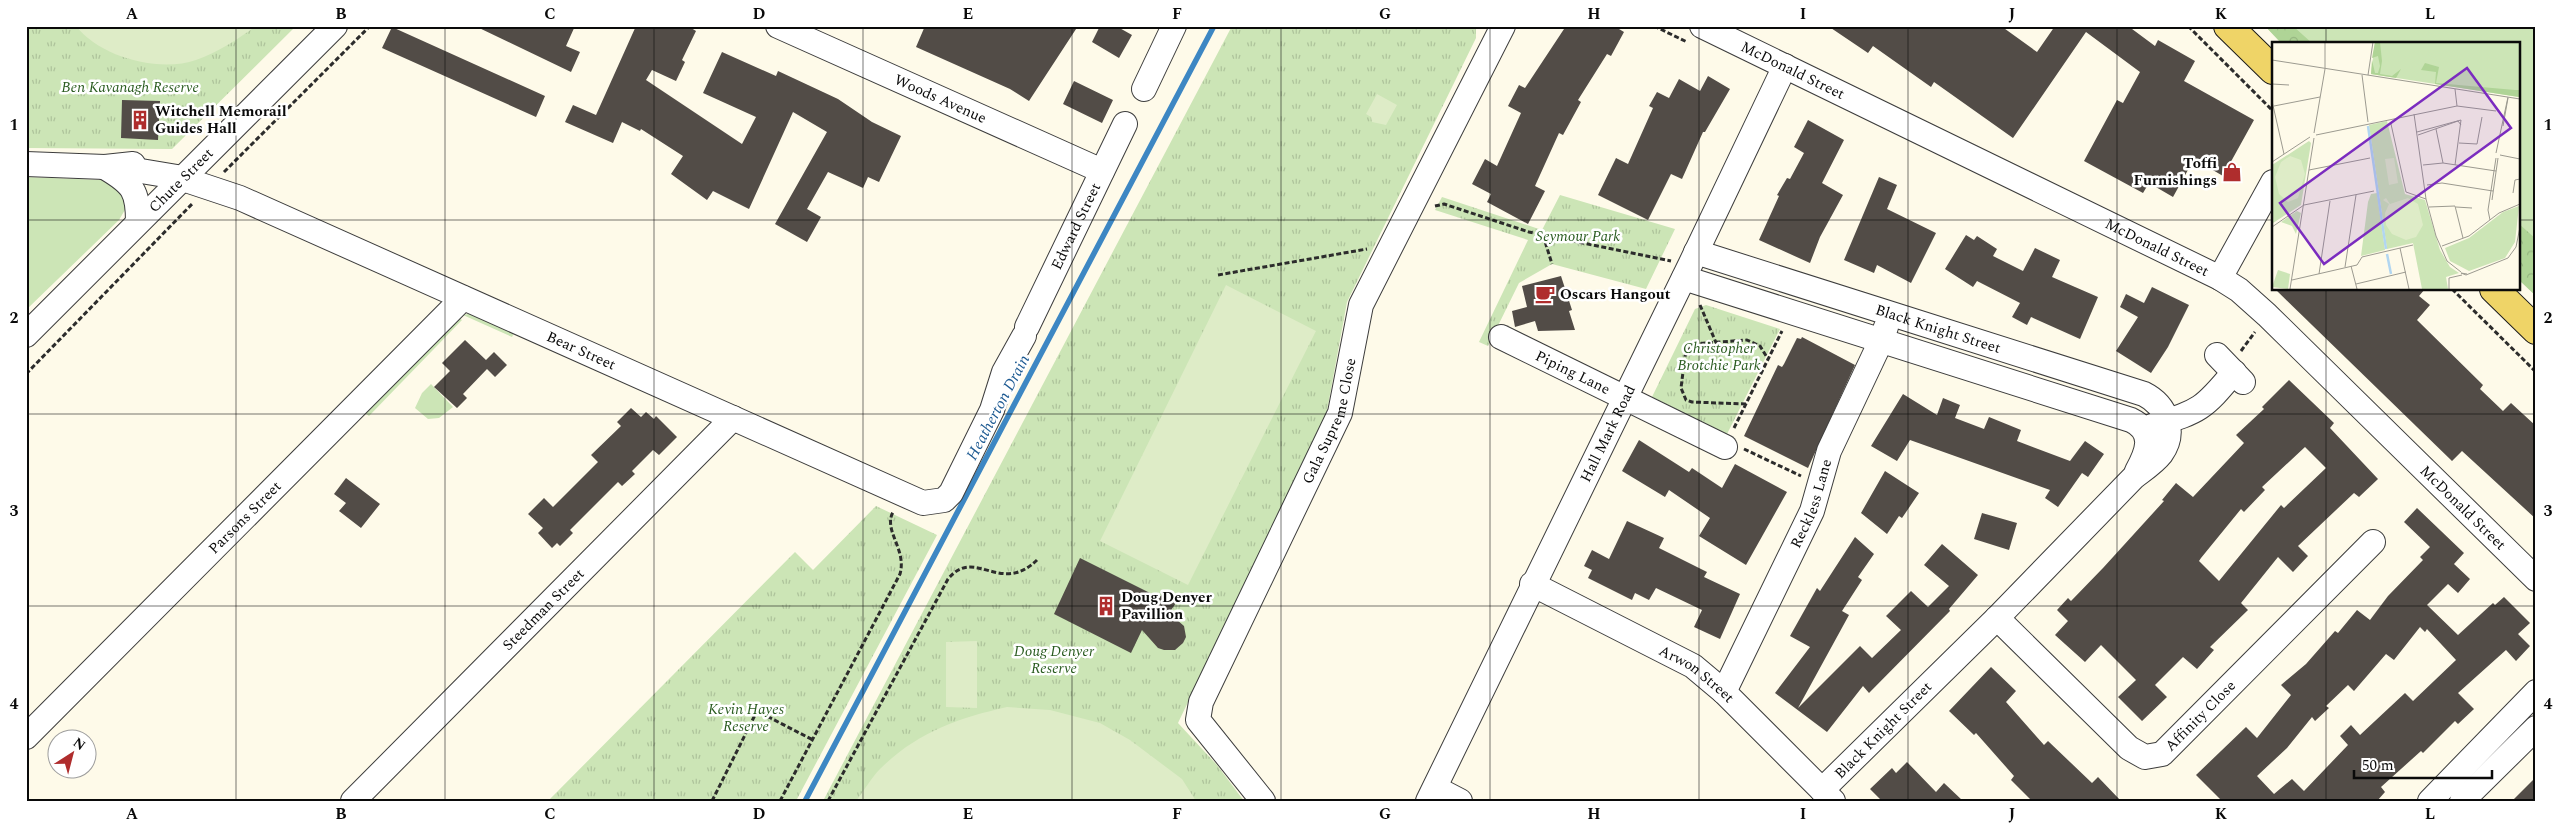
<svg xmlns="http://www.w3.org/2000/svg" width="2562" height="827" font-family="Spectral,serif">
<defs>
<pattern id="forest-crowns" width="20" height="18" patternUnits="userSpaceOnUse" patternTransform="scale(1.25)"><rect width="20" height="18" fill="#afd496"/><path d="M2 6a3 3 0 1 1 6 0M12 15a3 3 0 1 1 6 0" fill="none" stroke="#95b580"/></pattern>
<pattern id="park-tufts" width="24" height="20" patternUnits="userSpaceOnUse" patternTransform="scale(1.25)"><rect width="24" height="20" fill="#cce5b6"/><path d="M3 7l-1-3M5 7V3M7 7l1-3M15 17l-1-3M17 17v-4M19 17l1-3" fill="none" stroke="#aec39b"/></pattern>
</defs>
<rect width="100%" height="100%" fill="#fefae9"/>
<path fill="#cce5b6" d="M2265 26H2536V296L2518 279V44H2282Z
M26 177 102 180 114 185 129 203 119 220 26 310Z
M473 313 514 333 512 337 463 315Z
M459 318 462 320 369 416 365 413Z
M431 384 453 407 439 418 428 419 415 408 422 393Z"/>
<path fill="url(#forest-crowns)" d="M2265 26H2293L2313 44H2282Z
M2518 223 2536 239V296L2518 279Z"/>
<path fill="url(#park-tufts)" d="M26 26H296L172 149 26 148Z
M1232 26H1476V38L1347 302 1327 411 1178 723 1217 765 1244 801H823Z
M1560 195 1675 229 1646 289 1552 264 1519 283 1488 346 1479 342 1528 240 1435 210 1442 197 1542 230Z
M1706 305 1780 329 1727 434 1652 397 1695 309Z
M876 506 937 535 796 801H548L795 552 813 570Z"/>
<path fill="#deecc7" d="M76 26H256C238 39 217 53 196 60 159 73 100 57 76 26Z
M1377 94 1397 105 1386 125 1372 122 1371 117 1366 114Z
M1226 285 1316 331 1188 585 1100 541Z
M977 641V708L946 707V642Z
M1007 707 1050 710 1100 723 1130 740 1182 779 1196 801H856C864 791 871 778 880 769 916 733 958 718 1007 707Z"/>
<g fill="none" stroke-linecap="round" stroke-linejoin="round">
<path stroke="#3d87c3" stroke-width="5.5" d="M805 801 1214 26"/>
</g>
<path fill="#524c47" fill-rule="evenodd" d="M475 26H575L566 46 580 52 571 72Z
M636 26H688L696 31 682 60 685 62 676 81 652 70 646 80 742 144 756 117 703 93 722 52 776 76 778 71 838 99 872 122 901 136 879 182 868 177 863 188 828 172 807 209 821 217 807 242 775 224 827 132 793 112 749 209 713 191 707 200 671 174 683 156 641 129 640 131 622 122 613 143 565 122 573 105 596 115Z
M925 26H1078L1029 101 1010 89 916 47Z
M1100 26H1116L1132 35 1119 58 1092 42Z
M1566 26H1614L1624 32 1611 56 1607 54 1578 100 1581 102 1563 135 1559 133 1535 186 1545 191 1528 224 1487 202 1491 194 1472 184 1485 159 1497 166 1521 113 1508 106 1519 85 1525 88Z
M1828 26H2001L2037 52 2055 26H2128L2155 46 2158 40 2195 61 2184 81 2254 120 2223 176 2194 159 2173 197 2149 183 2143 193 2084 161 2117 100 2123 103 2140 72 2086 32 2013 138 1934 82 1931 87 1873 46 1868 53Z
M392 27 545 96 536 117 382 48Z
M1708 76 1730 89 1705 132H1703L1682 179 1671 174 1648 220 1598 195 1616 158 1628 164 1653 108 1649 106 1657 92 1669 98 1679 79 1700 91Z
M1074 81 1113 100 1102 123 1063 104Z
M122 100 160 101 158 140 121 138Z
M1808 120 1844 140 1822 183 1843 195 1820 237 1810 263 1759 240 1779 196 1777 195 1787 178 1790 179 1804 153 1794 147Z
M1879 177 1897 185 1887 209 1936 233 1911 283 1877 265 1874 273 1844 260Z
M1966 235 1974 240 1977 236 1997 249 1993 256 2023 271 2035 248 2060 260 2052 277 2098 297 2080 339 2031 317 2027 325 2012 317 2020 303 1977 281 1973 287 1945 269Z
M1561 276 1572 310 1569 311 1575 330 1538 331 1535 321 1515 327 1512 311 1527 307 1522 286Z
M2152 287 2189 305 2168 347 2151 373 2116 351 2138 317 2120 307 2126 294 2144 303Z
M2275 289H2425L2419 296 2430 305 2417 320 2483 385 2480 389 2503 411 2511 403 2536 426V519L2462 451 2452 461Z
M1802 337 1855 365 1808 468 1744 436 1778 365 1782 367 1784 364 1797 338 1801 339Z
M465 340 486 360 494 352 507 365 495 377 487 369 463 394 467 398 457 408 434 387 450 371 442 363Z
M2289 380 2334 423 2330 428 2378 479 2359 497 2354 493 2298 546 2308 556 2293 572 2278 557 2241 603 2248 610 2210 647 2214 650 2197 669 2183 657 2155 685 2167 697 2142 721 2118 697 2136 680 2101 645 2085 662 2055 635 2068 621 2057 610 2068 598 2071 601 2103 568 2164 501 2162 500 2176 483 2193 497 2244 443 2236 435 2264 409 2262 407ZM2305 447 2326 468 2284 508 2281 505 2219 581 2199 561 2201 558 2241 509 2244 512 2265 490 2262 487Z
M1903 394 1937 415 1943 398 1960 405 1955 418 1984 429 1989 417 2021 430 2017 441 2070 461 2085 441 2104 454 2088 477 2082 473 2058 507 2045 498 2050 490 1910 440 1897 461 1871 446Z
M631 408 641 417 646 412 654 419 656 416 677 437 659 455 653 450 632 471 635 474 622 486 618 482 570 530 573 533 560 546 557 543 552 548 538 533 543 528 528 514 544 498 553 507 598 462 591 455 621 426 617 422Z
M1639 440 1689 472 1692 468 1722 488 1735 464 1787 492 1746 565 1699 536 1710 518 1669 490 1665 497 1622 471Z
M1885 471 1919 493 1902 518 1899 516 1887 534 1861 513Z
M346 478 380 504 361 528 339 511 346 503 334 494Z
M2417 508 2464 553 2454 564 2470 579 2458 593 2448 584 2427 605 2458 635 2493 603 2495 605 2504 597 2530 623 2518 634 2530 646 2516 661 2506 650 2458 693 2474 709 2458 724 2455 721 2423 753 2421 751 2381 787 2385 792 2377 801H2222L2196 775 2246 727 2257 738 2291 695 2281 685 2306 664 2335 631 2338 633 2357 610 2370 620 2388 596 2423 560 2420 557 2430 547 2404 522ZM2420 627 2425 632 2427 629 2456 660 2413 701 2405 693 2360 735 2351 725 2340 736 2348 745 2304 791 2292 779 2274 794 2257 776 2287 748 2312 717 2315 721 2329 708 2326 706 2348 685 2354 691 2386 654 2394 660Z
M1982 513 2017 523 2009 550 1974 539Z
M1627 521 1664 538 1659 548 1707 572 1704 577 1740 594 1720 639 1694 627 1702 610 1656 588 1649 600 1635 593 1632 600 1588 578 1592 570 1584 566 1592 550 1609 559Z
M1855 537 1874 554 1858 577 1862 580 1842 611 1849 615 1798 708 1860 646 1872 658 1901 630 1886 616 1911 591 1928 607 1949 586 1924 565 1942 544 1978 575 1949 609 1950 611 1869 693 1863 686 1827 732 1775 693 1810 647 1790 636 1817 588 1820 591Z
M1080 558 1158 597 1170 592 1174 594 1178 597 1176 603 1169 613 1184 626 1186 637 1183 643 1175 650H1164L1158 648 1142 630 1131 653 1054 614Z
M1991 667 2016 691 2006 702 2044 745 2048 741 2092 783 2098 777 2121 801H2032L2011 780 2014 776 1976 733 1974 735 1949 711Z
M1907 762 1936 792 1944 783 1963 801H1882L1870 789 1892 768 1896 773Z
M2536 777V801H2512Z"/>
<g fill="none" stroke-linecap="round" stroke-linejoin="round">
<defs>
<g id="minor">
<path id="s1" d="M778 26 1102 171"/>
<path id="s2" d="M1702 26 2220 278 2239 290 2267 315 2536 579"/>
<path d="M1144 89 1174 26"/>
<path d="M26 164 105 167 133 164"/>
<path id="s3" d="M117 167 177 177 240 198 923 503 944 500 951 493 992 410 1004 372 1024 336"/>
<path d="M106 168C133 184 138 191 138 222"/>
<path id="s4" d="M1696 252 2144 394C2166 405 2177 432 2161 454 2154 463 2143 470 2134 477L1997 618 1822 790"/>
<path d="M1684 278 2131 420C2156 432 2147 453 2137 471"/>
<path d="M2220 278 2273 182"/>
<path id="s5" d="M1027 327 1125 124"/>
<path id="s6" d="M26 335 335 26"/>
<path id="s7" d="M1501 337 1725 447"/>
<path d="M2217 355 2243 382"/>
<path d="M2152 426C2199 411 2202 411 2234 372"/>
<path id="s8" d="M1532 584 1693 666 1724 692 1833 801"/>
<path id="s9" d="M1997 618 2129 748 2145 757 2162 754 2373 542"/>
<path id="s10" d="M1724 692 1812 511 1829 451 1881 341 1886 327"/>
<path id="s11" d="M26 737 463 298"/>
<path d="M1435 788 1460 801"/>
<path id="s12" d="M353 801 733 418"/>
<path id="s13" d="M1263 801 1198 720 1201 702 1340 413 1361 305 1503 26"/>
<path id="s14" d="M1428 801 1690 265 1785 66"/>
<path d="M2430 801 2536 692"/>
<path d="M2462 801 2536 728"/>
</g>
<path id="major" d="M2228 26 2273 70
M2494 289 2536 330"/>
</defs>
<use href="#minor" stroke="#3d3d3d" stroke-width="26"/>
<use href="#major" stroke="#1b1b1b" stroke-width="30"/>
<path stroke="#2c2c2c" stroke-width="3" stroke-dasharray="5 2.5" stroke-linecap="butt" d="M1654 26 1687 42
M2188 26 2273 111
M224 172 370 26
M1435 206 1444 204 1529 232 1671 261
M1543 235 1552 264
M1218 275 1367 249
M2452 289 2536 372
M1700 305 1717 345
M2241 351 2255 332
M26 374 193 203
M1746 404 1692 402 1686 400 1681 388 1685 356 1693 344 1747 340 1760 346 1768 359
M1734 428 1782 331
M1744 449 1801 476
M712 801 757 711 813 740
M780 801 900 574C907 549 883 531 893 512
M828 801 948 579C975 546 1000 596 1037 560"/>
<use href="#minor" stroke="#fff" stroke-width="24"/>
<use href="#major" stroke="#efd467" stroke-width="28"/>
</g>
<path fill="none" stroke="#0a0a0a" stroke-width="1" stroke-opacity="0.55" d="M236 26V801M445 26V801M654 26V801M863 26V801M1072 26V801M1281 26V801M1490 26V801M1699 26V801M1908 26V801M2117 26V801M2326 26V44M26 220H2273M2518 220H2536M2326 289V801M26 414H2536M26 606H2536"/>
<defs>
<symbol id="building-bare" viewBox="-9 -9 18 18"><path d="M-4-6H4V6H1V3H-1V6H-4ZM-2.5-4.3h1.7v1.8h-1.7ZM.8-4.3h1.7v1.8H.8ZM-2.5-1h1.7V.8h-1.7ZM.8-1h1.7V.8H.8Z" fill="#af2d2d" stroke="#fff" stroke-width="2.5" paint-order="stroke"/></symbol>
<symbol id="shop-bare" viewBox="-9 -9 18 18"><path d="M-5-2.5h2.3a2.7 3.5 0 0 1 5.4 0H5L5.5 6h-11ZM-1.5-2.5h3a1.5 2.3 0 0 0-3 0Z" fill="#af2d2d" stroke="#fff" stroke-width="2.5" paint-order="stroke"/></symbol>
<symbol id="cafe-bare" viewBox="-9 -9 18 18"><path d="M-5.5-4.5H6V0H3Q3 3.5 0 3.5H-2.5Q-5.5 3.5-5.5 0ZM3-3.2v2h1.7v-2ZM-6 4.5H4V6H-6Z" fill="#af2d2d" stroke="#fff" stroke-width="2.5" paint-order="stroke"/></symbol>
</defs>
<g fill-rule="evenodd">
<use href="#building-bare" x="126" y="106" width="28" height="28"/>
<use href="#shop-bare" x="2218" y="158" width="28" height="28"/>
<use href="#cafe-bare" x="1531" y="280" width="28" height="28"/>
<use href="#building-bare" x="1092" y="592" width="28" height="28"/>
</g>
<g text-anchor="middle" stroke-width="5" stroke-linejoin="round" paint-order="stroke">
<g font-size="15" fill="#0a0a0a" stroke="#fff">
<text dy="5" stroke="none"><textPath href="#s2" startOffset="101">McDonald Street</textPath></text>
<text dy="5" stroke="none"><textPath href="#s1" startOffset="178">Woods Avenue</textPath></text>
<text dy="5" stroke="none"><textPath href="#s6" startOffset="219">Chute Street</textPath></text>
<text dy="5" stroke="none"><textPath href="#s5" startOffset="112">Edward Street</textPath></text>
<text dy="5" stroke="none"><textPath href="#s2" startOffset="506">McDonald Street</textPath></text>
<text dy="5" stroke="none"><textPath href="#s4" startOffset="254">Black Knight Street</textPath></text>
<text dy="5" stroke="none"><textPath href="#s3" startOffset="501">Bear Street</textPath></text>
<text dy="5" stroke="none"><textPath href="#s7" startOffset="80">Piping Lane</textPath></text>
<text dy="5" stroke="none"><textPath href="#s13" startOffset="432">Gala Supreme Close</textPath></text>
<text dy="5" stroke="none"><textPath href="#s14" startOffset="409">Hall Mark Road</textPath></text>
<text dy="5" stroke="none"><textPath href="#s10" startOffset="208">Reckless Lane</textPath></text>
<text dy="5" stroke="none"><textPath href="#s2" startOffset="911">McDonald Street</textPath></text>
<text dy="5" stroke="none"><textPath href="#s11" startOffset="310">Parsons Street</textPath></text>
<text dy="5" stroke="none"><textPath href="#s12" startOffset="270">Steedman Street</textPath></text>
<text dy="5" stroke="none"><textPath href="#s8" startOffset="188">Arwon Street</textPath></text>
<text dy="5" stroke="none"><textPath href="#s9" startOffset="275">Affinity Close</textPath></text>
<text transform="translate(1883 730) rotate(-45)" y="5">Black Knight Street</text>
</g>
<g font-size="15" font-style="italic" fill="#2a5c20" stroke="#fff">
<text x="130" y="92">Ben Kavanagh Reserve</text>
<text x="1578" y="241">Seymour Park</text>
<text x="1719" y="353">Christopher<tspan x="1719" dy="17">Brotchie Park</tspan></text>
<text x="1054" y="656">Doug Denyer<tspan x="1054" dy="17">Reserve</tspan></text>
<text x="746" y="714">Kevin Hayes<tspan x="746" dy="17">Reserve</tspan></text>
</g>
<g font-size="15" font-weight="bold" fill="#0a0a0a" stroke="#fff" text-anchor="start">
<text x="155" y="116">Witchell Memorail<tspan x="155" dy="17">Guides Hall</tspan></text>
<text x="2217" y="168" text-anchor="end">Toffi<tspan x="2217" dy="17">Furnishings</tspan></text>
<text x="1560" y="299">Oscars Hangout</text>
<text x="1121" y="602">Doug Denyer<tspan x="1121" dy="17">Pavillion</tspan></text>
</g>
<g font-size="16" font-style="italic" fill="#1d5a92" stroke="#fff">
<text transform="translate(997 407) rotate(-62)" y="6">Heatherton Drain</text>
</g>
</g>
<g transform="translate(2272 42)">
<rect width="248" height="248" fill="#fefae9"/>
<path d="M103 0H247V55L99 32ZM25 169 29 171 24 192 20 184 9 180ZM6 228 18 232 16 247 0 245Z" fill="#cce5b6"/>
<path d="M103 0H108L110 19 108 32 120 34 129 27 124 36 99 32 100 18 103 31H106L108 24 106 14 100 16ZM153 21 167 25 164 41 243 48H247V55L163 42 164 30 149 28Z" fill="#afd496"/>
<path d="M115 79 133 152 153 158 168 208 178 225 187 231 174 235 176 247H150L141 201 115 207 97 83ZM37 99 39 101 29 163 1 181 0 123ZM105 151 113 208 89 214 96 160 99 152ZM247 164 243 200 233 216 197 229 178 219 173 206 197 196 231 170Z" fill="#cce5b6"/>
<path d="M18 114 29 118 33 132 26 156 16 160 7 152 3 135 9 120ZM122 116 126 141 117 143 113 117ZM114 156 118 162 136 156 146 162 151 183 144 195 134 198 120 192 114 183 113 171 117 162 111 158Z" fill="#deecc7"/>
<path fill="none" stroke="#b1d6f1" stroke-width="2.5" d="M96 84 114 207M115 212 119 232"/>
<path fill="none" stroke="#9c9a90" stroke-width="1" d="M0 18 248 57M53 27V0M90 33 96 80M96 33 101 0M0 42 17 43M183 47 185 64M0 59 12 112M2 64 48 55M142 72 154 157 164 194 175 219 189 230M119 82 134 150 154 157M231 84 236 56M164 87 171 121M145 90 189 78 183 123M42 91 53 27M44 93 185 64 224 69M146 93 186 79 189 83M187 101 205 102 210 75M224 111 236 55M228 113 248 117M0 120 38 95M151 123 171 121 224 129M37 128 98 116M155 143 170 141 221 149M241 151 243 138 248 137M220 158 226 116M157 165 183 164 191 196M184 165 200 166M218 178 216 168 224 116M0 185 32 163 102 149M170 204 197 194 227 171 248 162M128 206 137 247M79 224 85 247M73 225 84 153M47 232 58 159M195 232 189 231 194 233 236 216 244 205 248 185M20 238 85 223 90 215 141 203M84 242 134 230M18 247 42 96M177 247V236L190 233"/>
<path fill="#7b2cbf" fill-opacity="0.15" stroke="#7b2cbf" stroke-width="2.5" d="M195 26 239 86 52 222 8 161Z"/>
<rect width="248" height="248" fill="none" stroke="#0a0a0a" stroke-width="2.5"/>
</g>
<rect width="2562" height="827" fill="none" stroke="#ffffff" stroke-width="55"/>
<g transform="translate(72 754) rotate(36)"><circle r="24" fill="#ffffff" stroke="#9d9d9d"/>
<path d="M0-4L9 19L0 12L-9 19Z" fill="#af2d2d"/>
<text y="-8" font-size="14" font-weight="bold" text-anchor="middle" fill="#0a0a0a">N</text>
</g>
<path d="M2354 770v8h138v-8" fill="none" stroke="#0a0a0a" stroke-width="2.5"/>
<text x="2362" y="770" font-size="15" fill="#0a0a0a" stroke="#ffffff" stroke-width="4" paint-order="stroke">50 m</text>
<rect x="28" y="28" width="2506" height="772" fill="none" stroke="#0a0a0a" stroke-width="2"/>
<g font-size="16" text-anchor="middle" font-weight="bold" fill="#0a0a0a">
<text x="132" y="19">A</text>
<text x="341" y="19">B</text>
<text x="550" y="19">C</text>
<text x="759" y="19">D</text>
<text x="968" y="19">E</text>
<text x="1177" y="19">F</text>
<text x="1385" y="19">G</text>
<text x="1594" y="19">H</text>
<text x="1803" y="19">I</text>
<text x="2012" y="19">J</text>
<text x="2221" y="19">K</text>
<text x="2430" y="19">L</text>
<text x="14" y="130">1</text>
<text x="2548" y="130">1</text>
<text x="14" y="323">2</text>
<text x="2548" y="323">2</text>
<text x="14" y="516">3</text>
<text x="2548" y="516">3</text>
<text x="14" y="709">4</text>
<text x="2548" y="709">4</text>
<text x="132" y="819">A</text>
<text x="341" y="819">B</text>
<text x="550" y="819">C</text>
<text x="759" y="819">D</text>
<text x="968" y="819">E</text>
<text x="1177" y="819">F</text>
<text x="1385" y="819">G</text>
<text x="1594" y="819">H</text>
<text x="1803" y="819">I</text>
<text x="2012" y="819">J</text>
<text x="2221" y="819">K</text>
<text x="2430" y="819">L</text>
</g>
</svg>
